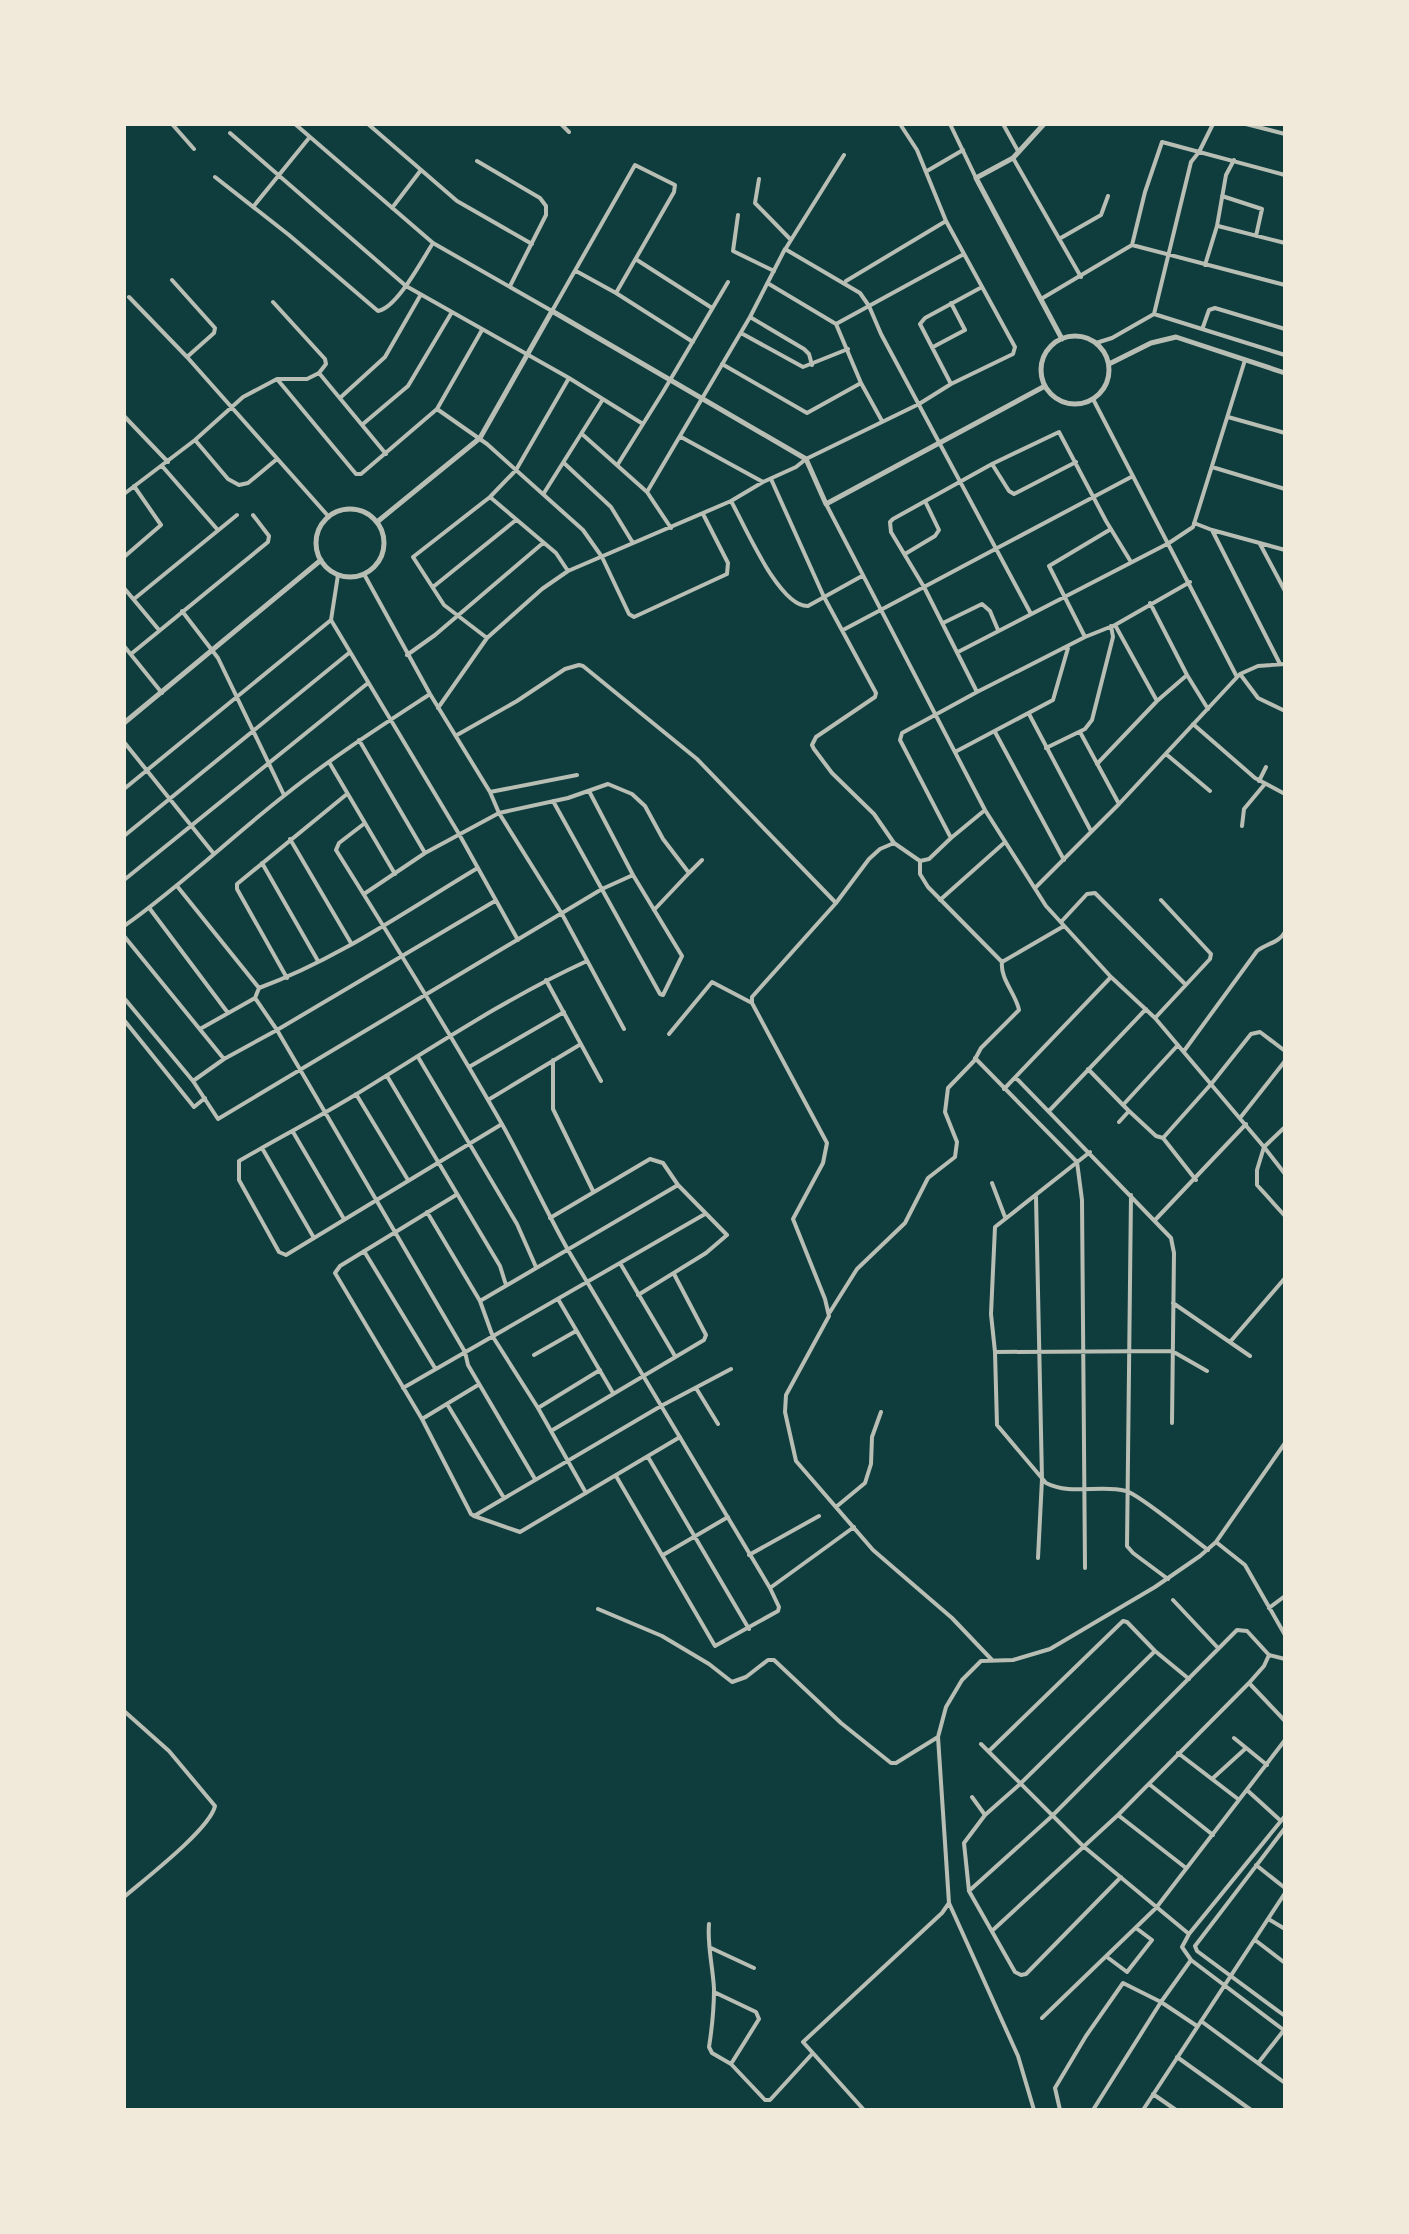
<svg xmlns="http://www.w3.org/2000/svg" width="1409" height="2234" font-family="'Exo 2',sans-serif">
<rect width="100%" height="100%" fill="#0f3d3e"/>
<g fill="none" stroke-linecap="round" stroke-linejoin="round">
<path stroke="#b8beb3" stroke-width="4" d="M172 124 194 149
M295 124 433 243 552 311 635 165 675 185 674 192 616 293
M368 124 457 201 532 244
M561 124 569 132
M950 124 976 178
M1003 124 1018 151
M1246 124 1285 134
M230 133 406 286 569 378 643 424
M1013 158 1081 277
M477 161 540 198 546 206V215L510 286
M927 171 963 150
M215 177 289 235 378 311C397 308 422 260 433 243
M759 179 755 203 791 240
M1222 196 1262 209 1256 236
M253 207 309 138
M392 208 421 170
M738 215 733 251 774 271
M1218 226 1285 243
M1059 239 1101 215 1108 196
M1132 245 1145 192 1162 142 1285 175
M786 248 844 155
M637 260 712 308
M1205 265 1217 226 1226 175 1234 160
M576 271 616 293 693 342
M172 280 215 328 214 333 187 357 329 517
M846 281 946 221
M769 284 836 324 861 383 882 421
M129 297 187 357
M1041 299 1132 245 1285 285
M273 302 325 359 326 364 319 373
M1154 314 1191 162 1199 152 1213 124
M750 317 804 349 809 354 812 365
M836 324 964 254
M1203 327 1209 310 1215 308 1285 329
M741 333 803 367 848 349
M1096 343 1112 338 1154 314 1285 355
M933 347 965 330 951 303
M722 364 807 413 861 383
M277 379H307L319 373 386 454
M951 384 920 324 925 318 982 287
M341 397 385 357 420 296
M1093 399 1237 677
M437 409 487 444 583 530 602 557 629 614 634 617 727 574 728 563 703 514
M124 416 168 462
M1228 417 1285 433
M363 424 408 386 452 312
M582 434 647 492 671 528
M681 437 763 482
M195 440 228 479 239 485 248 483 277 459
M564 463 611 507 633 543
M618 464 663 392 728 282
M992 464 1009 491 1014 494 1076 462
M162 466 217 529
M1212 467 1285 489
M771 479 824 597 876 693 875 697 816 737 812 745 814 749 832 773 874 814 894 843 920 861
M647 492 750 317 785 249 860 293 869 306 881 334 1031 614
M544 493 603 399
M124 494 195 440 243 397 277 379 356 474H361L437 409 482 330
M490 497 556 553 568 571
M731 501C745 526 779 607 808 606L862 576
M826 504 985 810 1046 906 1111 977 1155 1018 1264 1147 1257 1170V1185L1285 1216
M1194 523 1212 530 1285 550
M1212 530 1280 664
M1260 544 1285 591
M905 554 935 536 939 530 925 501
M124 557 161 525 134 486
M364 574 430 694 490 792 499 813 562 914 624 1029
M338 575 331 620 459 834 518 940
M433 587 516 520
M124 588 159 630
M134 599 237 515
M1150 603 1187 675 1208 709
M182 611 218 658 284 795
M943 623 982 604 990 611 998 630
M1115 625 1157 701
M843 630 1133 476
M1085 637 1049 566 1111 529
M487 638 444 605 413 557 490 497 516 470 569 378
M124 646 162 693
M958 652 1169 543 1193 527 1245 360
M131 654 268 542 269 536 253 515
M407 655 435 635 543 543
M1240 674 1258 698 1285 711
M977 692 924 587 891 532 890 522 893 519 992 464 1059 432 1106 521 1131 562
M438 708 487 638 542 589 568 571 731 501 763 482 796 467 806 459 919 404 951 384 1013 354 1015 347 946 221 917 150 900 124
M1029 714 1091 831
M1193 724 1255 778 1285 794
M995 732 1064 860
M1080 732 1119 804
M457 735 517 701 565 669 579 665 583 666 697 759 836 903
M359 740 425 853
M124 742 214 854
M1046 748 1085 729 1092 720 1113 637 1111 626
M955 752 1053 700 1068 648
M1166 754 1210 791
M329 762 395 874
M1097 764 1157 701 1187 675
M1259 781 1266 767
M124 789 331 620
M490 792 577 775
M553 801 660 994 663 995 682 956 633 875 589 791
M985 810 951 838 900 740 902 733 977 692 1085 637 1115 625 1190 582
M365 823 339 843 336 850C393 941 450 1033 503 1126 526 1167 545 1209 568 1250L770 1588 779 1607 778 1611 715 1646 616 1476
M1242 826 1244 809 1264 785
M124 836 349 653
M290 839 351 943
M894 843 880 849 869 859 836 903 752 997V1003L827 1143 823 1163 793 1219 825 1299 829 1316 786 1395 785 1412 796 1461 873 1550 952 1618 992 1660
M920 861 929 859 951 838
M262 863 318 961
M689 873 702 860
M124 880 368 683
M177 886 259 988
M1035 888 1119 804 1240 674 1258 666 1285 664
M364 894 425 853 499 813 568 798 608 784 632 794 645 806 663 839 689 873 654 910
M940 900 1004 843
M150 909 228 1013
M1061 922 1087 894 1095 893 1185 984
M124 926C181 886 230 838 285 795 331 758 381 726 430 694
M124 936 224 1059
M1002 962 1064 926
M287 978 237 889V884L347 794
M546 980 601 1081
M124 998 193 1081 218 1119 602 889 633 875
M255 998 277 1030 465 1352 468 1365 535 1479
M1155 1018 1210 959 1211 954 1161 900
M124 1020 194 1107 205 1098
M200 1029 255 998 259 988C336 960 406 911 476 869
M669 1034 712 982 752 1003
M1184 1051 1257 951C1267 943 1279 943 1285 932
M418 1057 517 1224 536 1267
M975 1058 1077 1162 1082 1200 1085 1568
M553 1060V1109L593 1191
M469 1067 564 1012
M1088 1069 1123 1105
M387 1076 500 1266 506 1285
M1016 1078 1171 1238 1174 1253 1172 1423
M193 1081 224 1059 277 1030 495 901
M1004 1089 1111 977
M356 1094 408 1180
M488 1100 581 1044
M1049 1111 1146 1009
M1129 1111 1156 1136 1163 1138 1212 1083 1251 1034 1260 1032 1285 1051
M1240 1118 1285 1061
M1119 1122 1129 1111 1123 1105 1178 1045
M502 1124 286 1255 279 1252 239 1180V1161C277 1139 317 1118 355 1095 432 1048 506 998 587 961
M1285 1127 1264 1147 1285 1174
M293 1132 344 1219
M1163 1138 1196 1180
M262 1148 314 1238
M1090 1152 995 1227 991 1314 995 1352 997 1425 1046 1483C1071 1496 1100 1484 1126 1491 1139 1494 1193 1539 1208 1550
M992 1183 1005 1217
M456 1195 340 1266 335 1273 422 1419 471 1514 474 1516 661 1406 731 1369
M1131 1195 1127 1546 1133 1553 1168 1579
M1036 1197 1042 1479 1038 1558
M427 1212 480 1301 493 1337 538 1408 586 1493
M550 1218 650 1159 663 1163 678 1185 727 1235 706 1253 638 1295
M1156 1219 1246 1124
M364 1251 435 1368
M620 1263 675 1356
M558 1299 613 1393
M480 1301 678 1185
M1173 1303 1250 1356
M830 1312 857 1269 905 1223 928 1178 955 1157 957 1142 945 1112 948 1088 974 1061 981 1048 1019 1010C1016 994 1000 979 1002 962L928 887 920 874V861
M1230 1342 1285 1278
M995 1352 1172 1351 1207 1371
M534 1355 576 1331
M403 1388 705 1214
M696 1388 718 1424
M447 1404 504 1498
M538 1408 600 1370
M422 1419 478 1385
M551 1431 704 1340 706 1335 674 1274
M648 1457 749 1629
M836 1507 865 1483 871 1464 872 1437 881 1412
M474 1516 520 1532 680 1437
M1216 1542 1245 1565 1285 1635
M663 1555 728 1517
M749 1555 819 1516
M770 1588 854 1527
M1173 1600 1218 1648
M1269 1608 1285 1596
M598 1609 662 1636 709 1664 732 1682 746 1677 768 1660H774L841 1723 891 1763H896L938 1737
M1269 1655 1285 1659
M1249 1683 1285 1721
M124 1711 169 1751 215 1806C210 1829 145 1879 124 1897
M1234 1738 1267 1765
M981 1744 1083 1846 1189 1934
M989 1751 1123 1621 1127 1622 1155 1651 1189 1679
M1178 1753 1238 1799
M1212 1779 1245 1749
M1149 1784 1213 1835
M1248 1791 1281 1821
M972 1797 985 1815
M1118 1815 1186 1868
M1285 1816 1189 1934 1182 1947 1191 1960 1285 2031
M1285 1828 1195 1946 1197 1951 1285 2016
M1256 1865 1285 1888
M1121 1877 1026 1974 1021 1975 1015 1972 969 1891 964 1843 985 1815 1019 1785 1155 1651
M969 1891 1051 1817 1237 1630 1247 1631 1269 1655 1264 1666 1249 1683 1118 1815 993 1930
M949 1903 1018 2056 1034 2110
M1270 1920 1285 1929
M709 1924C707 1945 713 1967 714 1989 714 2008 712 2028 709 2047L712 2053 731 2064 765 2100H770L812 2054
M1255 1940 1285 1963
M711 1948 754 1968
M1107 1957 1127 1972 1152 1940 1136 1928
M714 1992 756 2012 759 2019 731 2064
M1042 2018 1156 1908 1285 1740
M1201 2021 1285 2083
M1177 2057 1251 2110
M1259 2062 1284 2030
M1153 2094 1176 2110
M864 2110 803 2042 942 1913 949 1903 938 1737 946 1707 962 1680 981 1661 1013 1660 1050 1649 1155 1587 1200 1556 1216 1542 1285 1443
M1060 2110 1055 2088 1086 2036 1123 1983 1161 2002 1197 2026
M1093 2110 1161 2002 1191 1960
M1143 2110 1285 1893"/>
<path stroke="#b8beb3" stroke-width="5" d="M1044 124 1013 158 976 178 1062 339
M1041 370a34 34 0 1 1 68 0a34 34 0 1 1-68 0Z
M1109 364 1151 343 1176 337 1285 373
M316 543a34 34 0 1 1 68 0a34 34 0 1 1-68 0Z
M377 522 480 438 552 311 806 459 826 504 1045 386
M124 723 321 560"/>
</g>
<rect width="1409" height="2234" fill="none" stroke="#f1e9da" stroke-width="252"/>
</svg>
